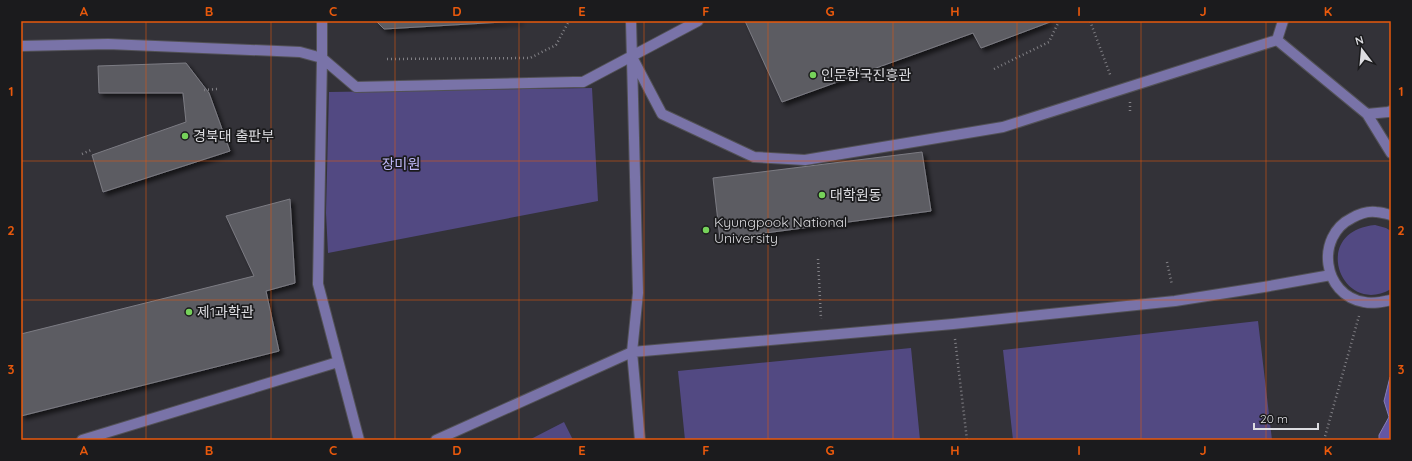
<svg xmlns="http://www.w3.org/2000/svg" width="1412" height="461" font-family="Quicksand,'Noto Sans KR',sans-serif">
<defs>
<filter id="shadow"><feDropShadow dx="3.5" dy="3.5" stdDeviation="2" flood-color="#0009"/></filter>
</defs>
<rect width="100%" height="100%" fill="#333238"/>
<path fill="#524982" d="M592 88 598 201 328 253 326 213 329 92Z
M1375 225 1386 228 1391 231V289C1341 318 1309 231 1375 225Z
M1258 321 1272 440H1013L1003 350Z
M911 348 920 440H685L678 371Z
M564 422 573 440H529Z"/>
<path fill="#6356a4" stroke="#887eb6" d="M1390 377H1391V440H1379V435L1389 417 1384 401Z"/>
<path fill="#5c5b62" stroke="#7c7c83" filter="url(#shadow)" d="M376 21H520L384 29Z
M745 21H1050V22L981 48 973 33 782 102Z
M186 63 209 93 230 151 103 192 92 155 186 122 183 93H99L98 66Z
M922 152 931 211 720 239 713 178Z
M290 199 295 283 266 291 279 351 21 416V334L254 276 226 216Z"/>
<g fill="none" stroke-linecap="round" stroke-linejoin="round">
<defs>
<path id="minor" d="M322 21V58L318 284 359 440
M631 21 638 293 632 352 640 440
M1277 40 1283 21
M21 46 108 44 300 52 322 58 356 87 574 82H583L698 21
M632 57 662 114 754 157 805 160 1003 127 1277 40 1367 114 1391 153
M1367 114 1388 112 1391 111
M1391 215C1386 214 1381 212 1376 212 1368 211 1359 214 1352 218 1315 236 1322 295 1364 302 1373 304 1382 302 1391 300
M82 440 338 362
M436 440 632 352 953 324 1175 301 1264 287 1331 275"/>
</defs>
<use href="#minor" stroke="#525156" stroke-width="12"/>
<path stroke="#828186" stroke-width="2.5" stroke-dasharray="1 3" stroke-linecap="butt" d="M1090 21 1111 77
M387 59 530 58 556 45 569 21
M994 69 1049 42 1059 21
M204 90 217 89
M1130 102V114
M82 154 91 150
M818 259 821 319
M1167 262 1172 285
M955 339 967 440
M1324 440 1359 316"/>
<use href="#minor" stroke="#7973a8" stroke-width="10"/>
</g>
<path fill="none" stroke="#e8590c" stroke-width="1" stroke-opacity="0.55" d="M146 21V440M271 21V440M395 21V440M519 21V440M644 21V440M768 21V440M893 21V440M1017 21V440M1141 21V440M1266 21V440M21 161H1391M21 300H1391"/>
<g fill="#76d25a" stroke="#1b1b1d" stroke-width="1.5">
<circle cx="813" cy="75" r="4"/>
<circle cx="185" cy="136" r="4"/>
<circle cx="822" cy="195" r="4"/>
<circle cx="706" cy="230" r="4"/>
<circle cx="189" cy="312" r="4"/>
</g>
<g text-anchor="middle" stroke-width="3.5" stroke-linejoin="round" paint-order="stroke">
<g font-size="14" fill="#dddde1" stroke="#1b1b1d" text-anchor="start">
<text x="821" y="80">인문한국진흥관</text>
<text x="193" y="141">경북대 출판부</text>
<text x="830" y="200">대학원동</text>
<text x="714" y="227">Kyungpook National<tspan x="714" dy="16">University</tspan></text>
<text x="197" y="317">제1과학관</text>
</g>
<g font-size="14" fill="#bfb8f8" stroke="#1b1b1d">
<text x="401" y="169">장미원</text>
</g>
</g>
<rect width="1412" height="461" fill="none" stroke="#1b1b1d" stroke-width="44"/>
<g transform="translate(1362 50) rotate(344)" stroke="#1b1b1d" stroke-width="3" paint-order="stroke">
<path d="M0-3L7 15L0 10L-7 15Z" fill="#dddde1"/>
<text y="-6" font-size="11" font-weight="bold" text-anchor="middle" fill="#dddde1">N</text>
</g>
<path d="M1254 423v6h64v-6" fill="none" stroke="#dddde1" stroke-width="2"/>
<text x="1260" y="423" font-size="12" fill="#dddde1" stroke="#1b1b1d" stroke-width="3" paint-order="stroke">20 m</text>
<rect x="22" y="22" width="1368" height="417" fill="none" stroke="#e8590c" stroke-width="1.5"/>
<g font-size="13" text-anchor="middle" font-weight="bold" fill="#e8590c">
<text x="84" y="16">A</text>
<text x="209" y="16">B</text>
<text x="333" y="16">C</text>
<text x="457" y="16">D</text>
<text x="582" y="16">E</text>
<text x="706" y="16">F</text>
<text x="830" y="16">G</text>
<text x="955" y="16">H</text>
<text x="1079" y="16">I</text>
<text x="1203" y="16">J</text>
<text x="1328" y="16">K</text>
<text x="11" y="96">1</text>
<text x="1401" y="96">1</text>
<text x="11" y="235">2</text>
<text x="1401" y="235">2</text>
<text x="11" y="374">3</text>
<text x="1401" y="374">3</text>
<text x="84" y="455">A</text>
<text x="209" y="455">B</text>
<text x="333" y="455">C</text>
<text x="457" y="455">D</text>
<text x="582" y="455">E</text>
<text x="706" y="455">F</text>
<text x="830" y="455">G</text>
<text x="955" y="455">H</text>
<text x="1079" y="455">I</text>
<text x="1203" y="455">J</text>
<text x="1328" y="455">K</text>
</g>
</svg>
